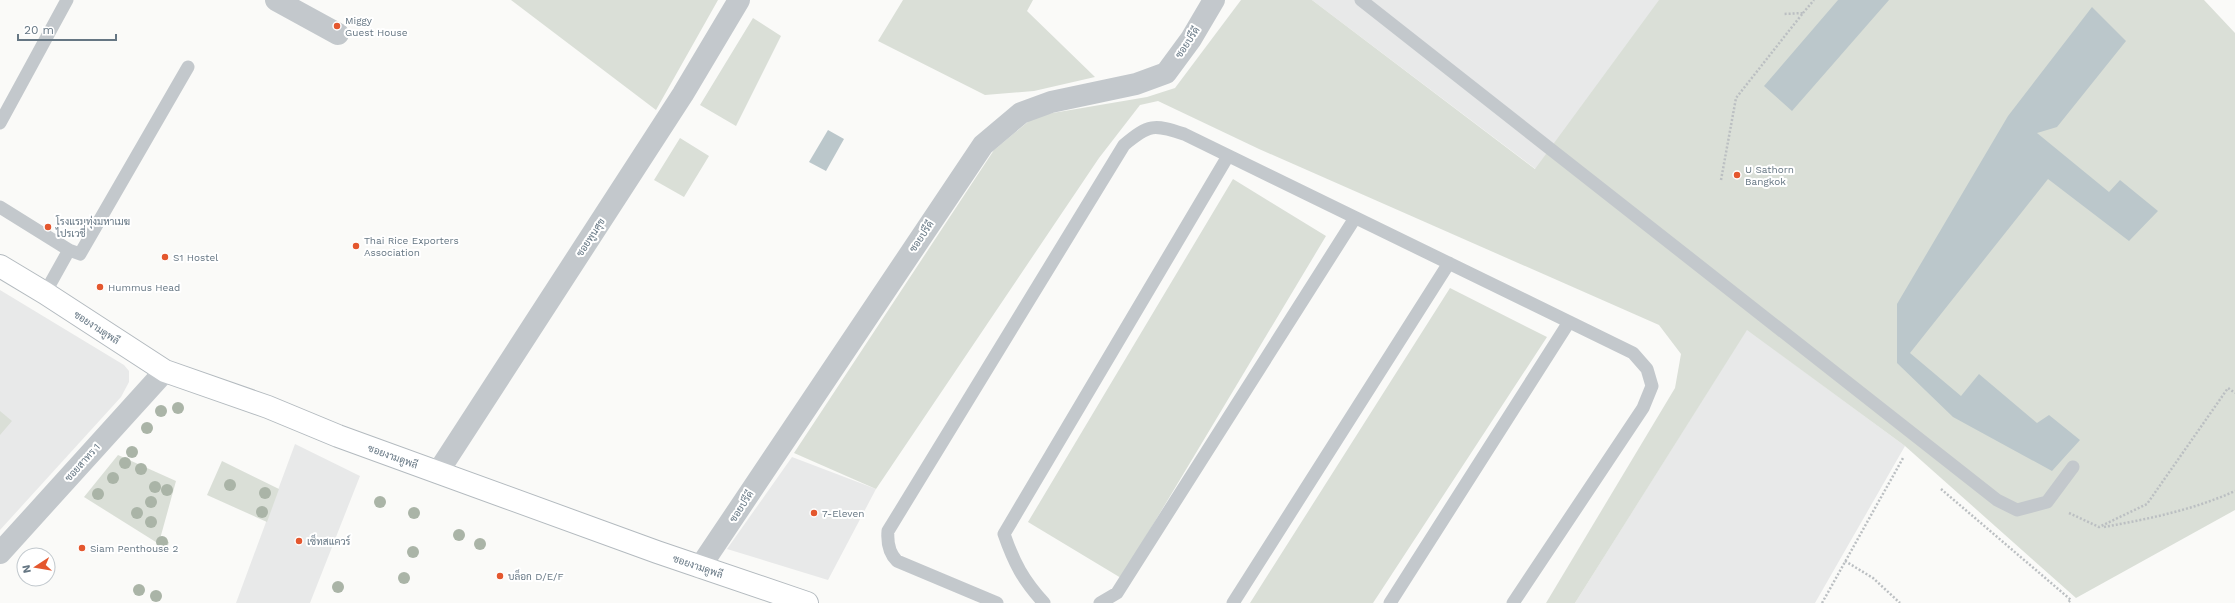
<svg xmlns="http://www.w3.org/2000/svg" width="2235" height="603" font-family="'Work Sans',Sarabun,sans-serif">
<rect width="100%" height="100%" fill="#fafaf8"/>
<path fill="#e8e9e9" d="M1312 0H2088L1775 350 1905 446 1815 603H1575L1747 329Z
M0 290 124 365 129 371V382L121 397 0 530Z
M295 444 360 476 310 603H236Z
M792 457 876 489 828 580 727 549Z"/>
<path fill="#dadfd7" d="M511 0H718L656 110Z
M903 0H1033L1027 11 1095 77 1034 91 985 95 878 41Z
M1241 0H1312L1535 169 1659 0H2204L2235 33V510L2076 598 1905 446 1747 330 1575 603H1546L1675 388 1681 354 1659 325 1259 149 1158 101 1140 105 1099 158 876 489 794 453 994 150 1035 116 1147 97 1175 88Z
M753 18 781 36 736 126 700 105Z
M680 138 709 156 684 197 654 180Z
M1233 179 1326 236 1121 578 1028 522Z
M1450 288 1547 337 1373 603H1250Z
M0 411 12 421 0 435Z
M118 455 176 481 160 539 169 542 167 549 84 497Z
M222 461 279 489 267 522 207 495Z"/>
<path fill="#bbc7cb" d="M1838 0H1889L1792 111 1764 86Z
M2092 7 2126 41 2057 127 2037 133 2109 192 2120 180 2158 211 2129 241 2048 179 1910 353 1961 396 1979 374 2037 423 2049 415 2080 440 2052 471 1953 417 1897 363V304L2008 116Z
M828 130 844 139 826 171 809 162Z"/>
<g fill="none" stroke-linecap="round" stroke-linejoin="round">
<defs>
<path id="secondary" d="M0 266 45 293 165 371 268 407 338 436 657 552 807 603"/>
</defs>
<use href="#secondary" stroke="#b3babf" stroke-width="24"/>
<path stroke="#bbbfc2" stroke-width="2.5" stroke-dasharray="2 2" stroke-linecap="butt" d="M1803 13 1814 0
M1721 180 1736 98 1803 13 1784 14
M1941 489 2071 600 2067 603
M2069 513 2099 527 2147 504 2228 388 2235 393
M2104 527C2148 519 2193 510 2235 491
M1845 561 1873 578 1900 603
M1822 603 1903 458 1904 459"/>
<path stroke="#c3c8cc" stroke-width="13" d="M1361 0 1997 500 2017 510 2047 502 2073 467
M0 123 67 0
M0 207 69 250
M45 293 69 250 80 254 188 67
M997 603 897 561C889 553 887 543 888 531L1124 145C1149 124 1154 124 1184 134L1633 353 1647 369 1652 386 1643 408 1513 603
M1044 603C1023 580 1014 563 1004 534L1228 156
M1100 603 1117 593 1355 218
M1233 603 1449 263
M1390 603 1569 322"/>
<path stroke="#c3c8cc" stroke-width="22" d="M276 0 338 34
M438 472 683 94 739 0
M0 553 165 371
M700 567 983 145 1021 113 1051 102 1136 84 1166 73 1191 39 1214 0"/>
<use href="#secondary" stroke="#fff" stroke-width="22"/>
</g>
<g fill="#aab4a7">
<circle cx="178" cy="408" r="6"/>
<circle cx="161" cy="411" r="6"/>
<circle cx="147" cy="428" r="6"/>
<circle cx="132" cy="452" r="6"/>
<circle cx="125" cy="463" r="6"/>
<circle cx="141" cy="469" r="6"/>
<circle cx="113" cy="478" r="6"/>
<circle cx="230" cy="485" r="6"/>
<circle cx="155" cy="487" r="6"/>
<circle cx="167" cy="490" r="6"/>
<circle cx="265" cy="493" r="6"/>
<circle cx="98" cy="494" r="6"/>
<circle cx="151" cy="502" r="6"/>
<circle cx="380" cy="502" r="6"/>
<circle cx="262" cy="512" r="6"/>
<circle cx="137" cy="513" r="6"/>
<circle cx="414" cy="513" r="6"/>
<circle cx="151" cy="522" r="6"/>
<circle cx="459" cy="535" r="6"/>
<circle cx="162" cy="542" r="6"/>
<circle cx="480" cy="544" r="6"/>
<circle cx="413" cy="552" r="6"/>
<circle cx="404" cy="578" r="6"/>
<circle cx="338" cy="587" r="6"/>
<circle cx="139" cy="590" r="6"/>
<circle cx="156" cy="596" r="6"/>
</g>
<g fill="#e4572e" stroke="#fff" stroke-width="1.5">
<circle cx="337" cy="26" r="4"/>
<circle cx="1737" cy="175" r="4"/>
<circle cx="48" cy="227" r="4"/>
<circle cx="356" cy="246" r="4"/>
<circle cx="165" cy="257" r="4"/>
<circle cx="100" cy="287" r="4"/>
<circle cx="814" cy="513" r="4"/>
<circle cx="299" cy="541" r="4"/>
<circle cx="82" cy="548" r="4"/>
<circle cx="500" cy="576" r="4"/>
</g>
<g text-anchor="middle" stroke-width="4" stroke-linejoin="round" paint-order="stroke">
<g font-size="10" fill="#657683" stroke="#fff" text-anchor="start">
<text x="345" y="24">Miggy<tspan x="345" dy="12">Guest House</tspan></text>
<text x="1745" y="173">U Sathorn<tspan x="1745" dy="12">Bangkok</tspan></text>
<text x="56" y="225">โรงแรมทุ่งมหาเมฆ<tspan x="56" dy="12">ไปรเวชี่</tspan></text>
<text x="364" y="244">Thai Rice Exporters<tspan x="364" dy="12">Association</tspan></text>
<text x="173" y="261">S1 Hostel</text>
<text x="108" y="291">Hummus Head</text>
<text x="822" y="517">7-Eleven</text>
<text x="307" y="545">เซ็ทสแควร์</text>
<text x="90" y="552">Siam Penthouse 2</text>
<text x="508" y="580">บล็อก D/E/F</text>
</g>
<g font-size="10" fill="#657683" stroke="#fff">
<text transform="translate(1187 42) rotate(-56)" y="4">ซอยปรีดี</text>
<text transform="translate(921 236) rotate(-56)" y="4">ซอยปรีดี</text>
<text transform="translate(590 237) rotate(-57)" y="4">ซอยพูนศุข</text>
<text transform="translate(97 327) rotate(33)" y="4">ซอยงามดูพลี</text>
<text transform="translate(393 456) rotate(20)" y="4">ซอยงามดูพลี</text>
<text transform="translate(82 462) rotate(-48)" y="4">ซอยสาทร 1</text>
<text transform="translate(741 506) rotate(-57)" y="4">ซอยปรีดี</text>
<text transform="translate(698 566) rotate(19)" y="4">ซอยงามดูพลี</text>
</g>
</g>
<g transform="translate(36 567) rotate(258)"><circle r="19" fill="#ffffff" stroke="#c1c8cd"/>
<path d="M0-3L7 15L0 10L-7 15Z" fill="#e4572e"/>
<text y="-6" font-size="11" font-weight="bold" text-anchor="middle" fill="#657683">N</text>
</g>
<path d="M18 34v6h98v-6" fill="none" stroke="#657683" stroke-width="2"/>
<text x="24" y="34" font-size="12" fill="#657683" stroke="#ffffff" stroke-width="3" paint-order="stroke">20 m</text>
</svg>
